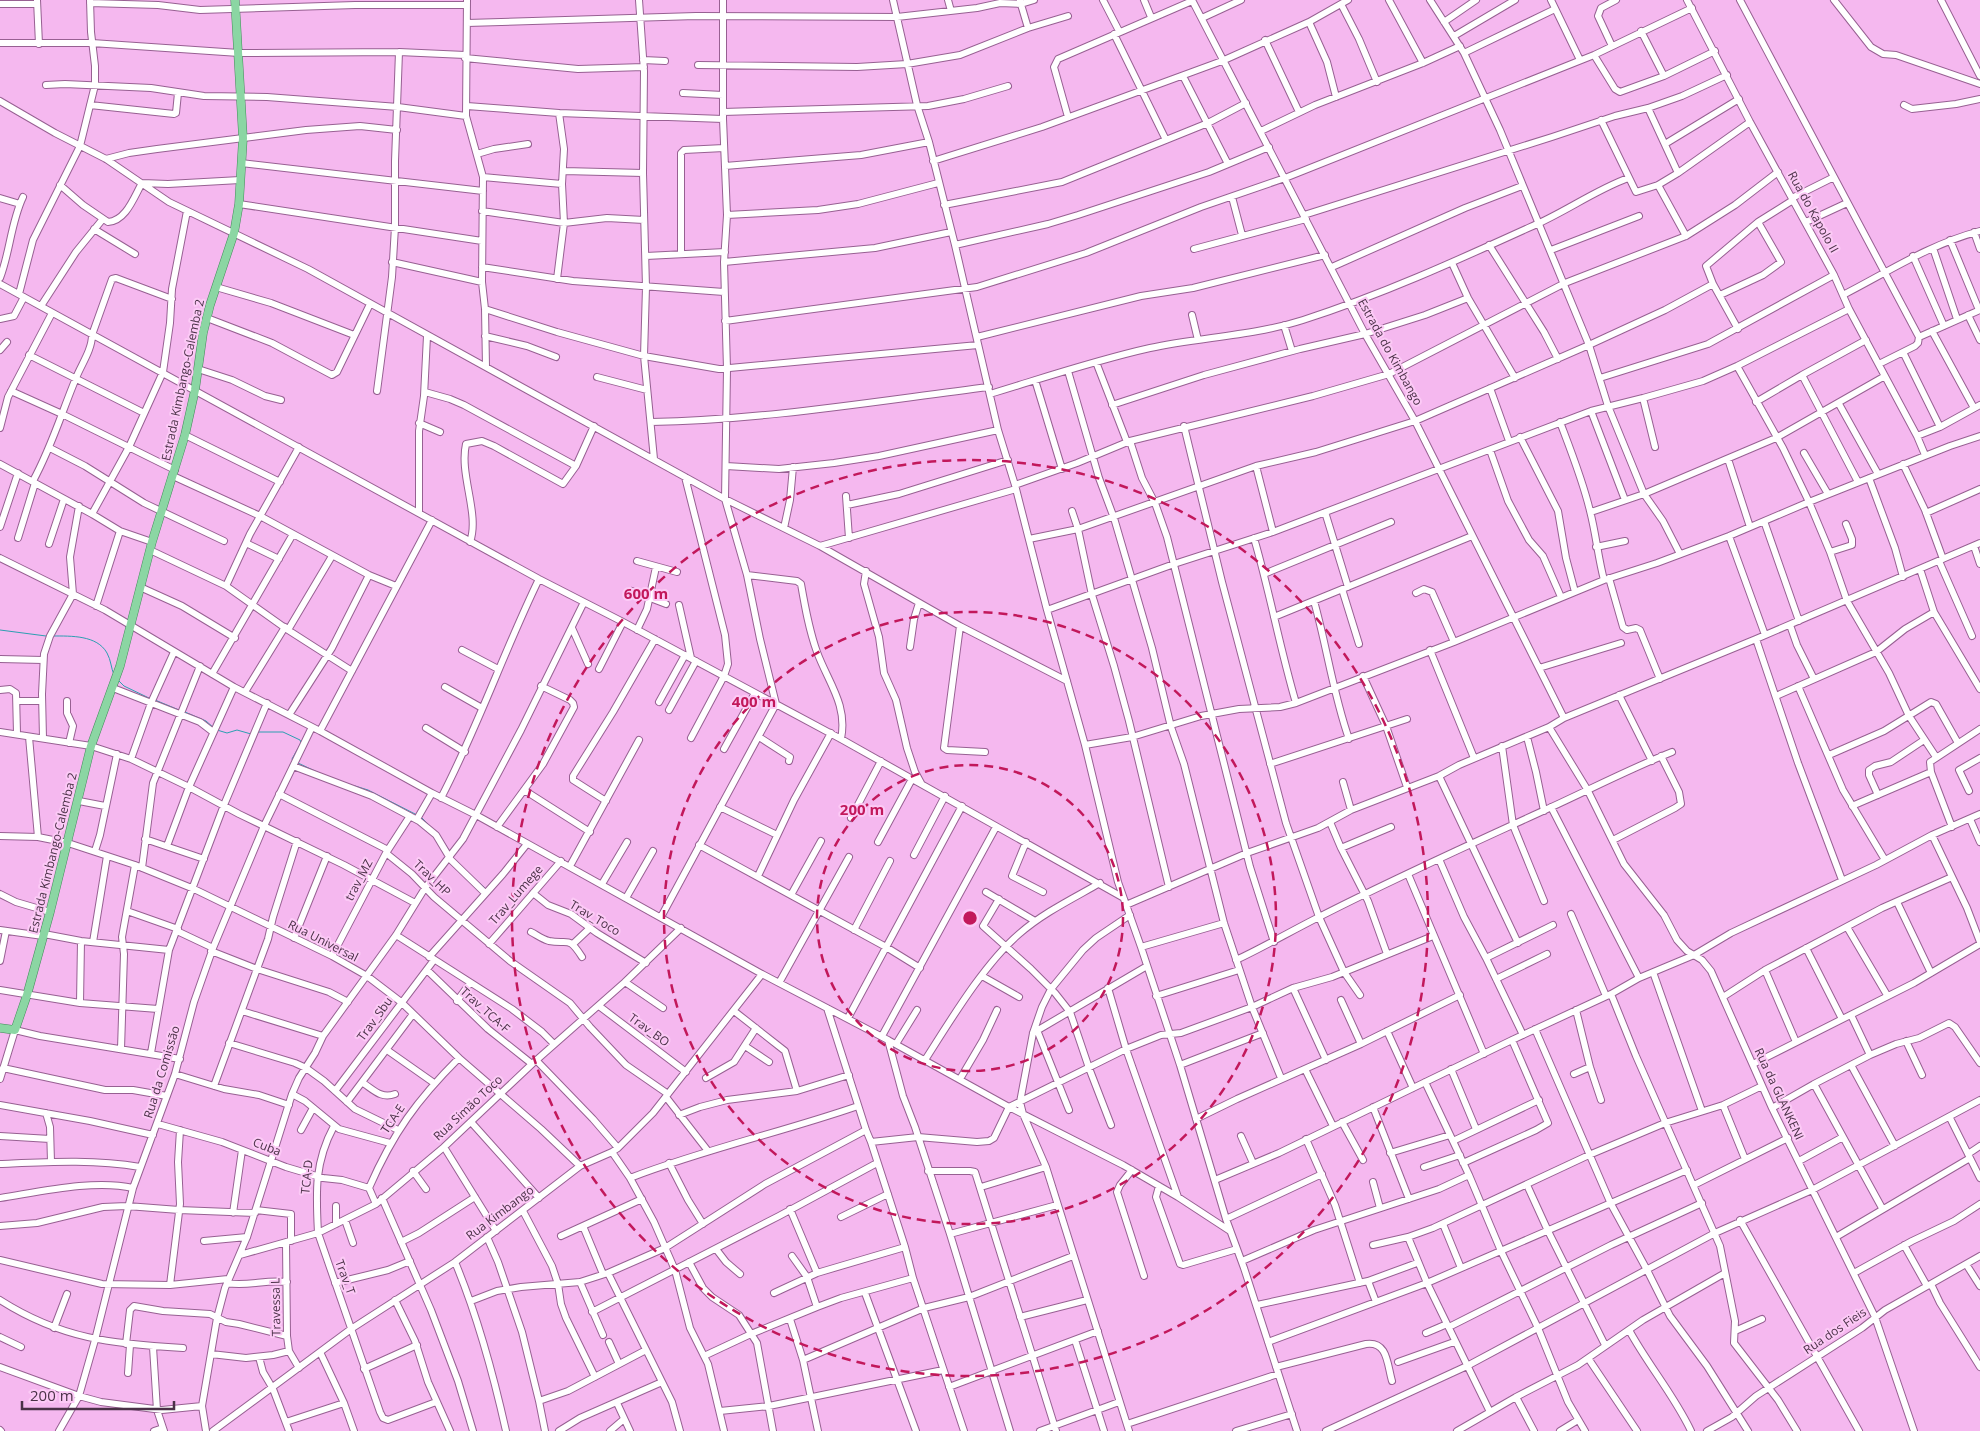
<svg xmlns="http://www.w3.org/2000/svg" width="1980" height="1431" font-family="'Open Sans',sans-serif">
<rect width="100%" height="100%" fill="#f5b8ef"/>
<g fill="none" stroke-linecap="round" stroke-linejoin="round">
<path stroke="#2d9fb1" stroke-width="1" d="M0 630 46 636
M53 636C71 636 97 635 107 653 111 660 111 668 114 675
M118 680 124 686 151 699
M155 700 179 710
M185 712 206 721 214 728
M217 730 227 733 237 730 251 734
M257 732H283L300 740 301 743 292 759
M298 763 317 772
M355 786 368 790 417 815
M421 817 432 828
M440 836 450 852
M478 882 485 888"/>
<defs>
<path id="minor" d="M37 0 39 44
M467 0 466 116 483 177 482 282 485 309 486 367
M639 0 644 71 643 173 646 287 644 356 654 459
M893 0 917 105 929 142 955 245 998 430 1015 485 1047 610 1085 745 1118 882 1141 947 1180 1065 1226 1219 1244 1268 1297 1431
M948 0 951 11
M1103 0 1119 31
M1144 0 1151 17
M1192 0 1365 334 1415 421 1564 718
M1389 0 1423 63
M1430 0 1464 53 1500 130 1589 345 1608 406 1644 494 1663 521 1680 554
M1551 0 1580 60
M1687 0 1750 122 1834 275 1849 309 1917 436 1925 455
M1740 0 1919 337 1918 343 1915 346 1879 364
M1834 0 1871 47 1883 54 1896 55 1980 84
M1941 0 1980 76
M1020 1 1028 28
M90 3 158 5 200 10 355 5H467
M0 4H37
M1341 4 1359 39 1377 82
M1202 18 1241 0
M1309 22 1327 62 1336 97
M1444 22 1476 0
M467 23 696 16 897 17 977 8 1000 3 1021 4 1034 0
M1641 31 1664 76
M1114 34 1166 140
M1454 36 1515 0
M1265 40 1299 112
M0 43H92L239 53 399 52 465 55
M1612 46 1598 16 1601 8 1616 0
M1464 53 1555 9
M1594 55 1615 89 1620 92 1664 76 1715 51
M465 58 578 69 644 67
M643 60 665 61
M698 65 857 67 907 64 960 55 1028 28 1068 16
M1183 76 1228 164
M46 85 65 84 151 88 204 96 267 97 398 107 466 116
M683 93 723 95
M0 101 55 133 106 159 169 202 308 269 725 499 820 546 960 626 1067 681
M90 105 174 114 176 113 178 93
M1904 105 1912 109 1956 104 1980 99
M467 106 559 113 723 119
M1648 108 1678 173 1750 122
M723 112 928 106 964 99 1008 86
M1068 117 1054 67 1058 59 1192 1
M1601 120 1636 192 1658 185 1678 173
M1261 131 1315 105 1423 63 1460 46
M1665 144 1739 99
M477 154 494 149 528 144
M106 159 129 153 157 149 306 130 360 126 397 130
M933 161 1042 127 1222 61 1309 22 1348 0
M241 163 483 191
M725 166 861 155 929 142
M564 171 643 173
M483 177 562 184
M60 185 83 205 108 222C126 221 134 197 142 183L168 184 240 180
M1658 185 1686 236
M1232 197 1242 235
M0 198 20 204
M1792 198 1834 177
M239 204 482 241
M944 205 1062 182 1208 123 1246 103
M482 211 564 223 607 218 644 220
M727 215 818 210 858 204 938 183
M1304 215 1552 137 1615 116 1648 108 1682 96 1727 75
M1806 222 1847 203
M94 229 135 254
M1974 232 1980 249
M1950 240 1979 310
M955 245 1048 224 1078 215 1209 172 1269 147
M1489 245 1544 332 1558 359
M1933 248 1957 319
M1194 249 1306 219
M1551 250 1639 216
M681 253V153L684 150 724 148
M646 256 725 252
M1913 256 1944 326
M392 262 482 282
M724 262 875 248 951 232
M1452 263 1468 298 1515 378
M482 267 573 281 724 292
M1332 267 1465 208 1522 186
M0 278C10 252 11 222 23 197
M557 279 564 223 562 184 564 149 559 113
M0 284 539 579 623 622 841 739 1122 897
M216 287 271 303 354 335
M19 294 33 240 80 146 95 85V66L91 32 90 0
M1720 295 1763 275 1781 262 1758 222
M1843 295C1888 272 1930 244 1980 231
M41 306 76 252 102 220
M485 309 557 332 644 356 719 369 978 345
M1192 315 1198 340
M1968 315 1980 340
M207 318 272 343 332 375 337 372 370 304
M0 319 14 316 24 297
M725 321 977 287 1086 253 1201 207 1285 178 1594 55 1692 8
M1284 325 1292 351
M1738 329 1713 284 1706 266 1758 222 1793 200
M1932 331 1974 408
M485 336 527 346 556 357
M977 337 1141 296 1193 288 1325 255
M1919 337 1980 310
M0 350 7 342
M1903 352 1940 427
M29 355 144 413
M1096 362 1127 442
M1737 366 1783 448 1809 502 1830 552 1847 601 1889 673 1909 716 1936 757
M198 369 232 380 265 396 281 400
M1068 371 1099 478 1114 518 1152 648 1171 727 1184 764 1224 923 1252 1007 1281 1078
M1802 375 1858 482
M597 377 647 390
M1600 378 1708 344 1834 275
M1035 380 1062 469
M1490 388 1509 441
M11 391 62 414 175 470
M377 391 392 277 395 227V161L399 52
M425 392 450 399 464 405 576 466
M990 394C1043 378 1096 360 1150 348 1200 337 1253 336 1303 320 1384 294 1460 259 1537 224 1568 210 1596 190 1628 178
M1643 398 1655 447
M1756 402 1802 375 1866 340
M1839 404 1878 474
M1112 405 1204 375 1300 349 1365 334 1425 315 1468 298
M1591 411 1625 500
M651 422C764 420 876 401 989 387
M1560 422C1571 451 1583 481 1590 511 1596 534 1598 557 1604 580
M419 423 440 432
M1184 426 1222 582 1286 823 1319 917 1344 972 1360 995
M0 428 8 397 52 313
M185 435 280 482
M1917 436 1940 427 1980 405
M1520 437 1558 511 1566 558 1575 592
M1130 441 1142 478 1155 503 1167 537 1250 867 1274 942
M50 448 85 466 144 503 224 541
M1490 450 1508 501 1529 540 1543 556 1561 597
M1804 453 1828 494
M1728 459 1750 527
M0 464 92 514 120 531 152 542
M1903 464 1925 510 1943 559
M726 466 779 469 834 463 879 456 998 430
M1256 466 1273 532
M173 476 260 516 369 575 396 586
M685 477 725 635 728 664 724 676 691 738
M1869 478 1895 548 1903 577
M33 481C52 446 61 414 76 378 81 365 92 350 92 335L112 279 116 278 172 299
M1015 485 1077 463 1130 441 1313 396 1389 374 1565 283 1686 236 1735 205 1778 172
M846 496 849 538
M847 505 899 494 1008 460
M1072 511 1078 529 1092 595 1114 666 1129 721 1169 887
M1325 512 1348 587
M1591 512 1644 494 1776 438 1885 376
M419 513V431L424 396 427 336
M1926 513 1980 489
M92 514 129 447 163 372 170 323 172 289 187 211
M1764 521 1799 621
M0 527 18 473
M784 528 790 500 793 467
M1729 536 1765 635
M18 538 35 483
M1254 538C1270 593 1280 649 1296 703
M1029 539 1078 529 1256 466 1316 452 1415 421 1589 345 1665 310 1713 284
M470 542C480 514 459 475 466 444L482 441 494 446 563 484 576 466 594 426
M246 543 279 559
M49 544 64 499
M820 546 1016 489
M1974 546 1980 564
M1596 547 1625 541
M150 550 226 586 288 630 352 671
M1830 552 1852 545V539L1846 524
M0 558 105 610 234 687 320 731 432 793 476 815 762 974 888 1040 1009 1107 1123 1165 1178 1197 1230 1231
M637 561 677 572
M1939 561 1972 636
M1920 569 1934 612 1980 689
M866 571 864 584 879 637 884 673 896 700 907 748 915 772 921 783
M1264 574 1391 522
M747 575 797 581 801 584C805 607 809 630 817 652 828 682 848 705 841 739
M1609 578 1623 627 1627 630 1636 628 1640 630 1660 679
M226 586 250 534 299 447
M140 587 182 606 235 638
M1342 589 1359 644
M632 591 666 604
M1416 593 1424 589 1432 592 1454 642
M1314 601C1327 647 1333 694 1349 739
M679 605 691 658
M96 606 120 531
M1047 610 1174 564 1273 532 1591 411 1643 398 1703 381 1737 366 1849 309
M1274 617 1472 536
M1790 625 1797 645 1814 679
M960 626 944 748 947 750 985 752
M572 628 588 664
M288 630 332 556
M637 630 647 609 656 567
M1756 639 1798 763 1842 880
M910 647 914 619 919 603
M462 650 498 669
M1430 650 1474 758
M0 659 43 660
M1539 668 1621 643
M599 669 623 622
M212 674 293 534
M1363 676 1386 726 1407 787
M1798 686 1843 790 1885 860
M445 687 482 708
M113 688 200 722 213 732
M0 690 10 689 16 693 17 733
M245 692 285 627
M1619 695 1652 761
M1776 696 1876 652 1905 629 1934 612
M17 701H42
M67 701V713L73 726 69 743
M659 702 685 655
M669 710 696 661
M289 715 332 648 369 575
M426 728 465 752
M320 731 432 520
M0 732 91 746 131 759 189 787 239 814 344 865 415 903
M29 737 38 837
M759 737 790 757 789 761
M1527 737 1536 772 1544 811
M43 738 42 694 44 654 50 636 73 594 70 557 79 506
M1085 745 1132 737 1201 716 1239 709 1280 707 1296 703 1454 642 1604 580 1657 563 1729 536 1809 502 1950 446 1980 436
M1502 746 1513 825 1544 901
M724 749 755 693
M1829 755 1884 731 1931 702 1936 704 1958 743
M131 759 151 703 174 652
M1270 764 1407 719
M293 766 372 796 419 821 436 835 451 860 485 893
M1439 776 1518 943
M1343 782 1351 810
M524 790 590 832
M1969 791 1959 770 1980 758
M279 794 388 850
M1878 795 1869 775V770L1875 766 1891 762 1924 740
M441 798C478 727 504 651 539 579
M79 801 105 806
M606 801 573 780V776L613 712 655 639
M1852 806 1931 772
M720 807 777 835
M1551 807 1639 978
M851 818 881 761
M417 819 432 793
M1970 819 1980 842
M1330 822 1341 848 1368 901 1387 954
M497 827 543 764 574 707 573 703 570 700 541 686
M1952 827 1931 772 1930 762 1980 729
M1932 835 1967 908 1980 942
M0 836 38 837 68 843 135 865 194 889 332 956 367 976 401 1002 459 1058 541 1129 580 1166
M145 839 204 859
M1613 840 1675 808 1681 804 1679 792 1661 756
M878 842 912 779
M1026 842 1012 876 1043 892
M699 845 886 947 920 968
M167 846 189 787 234 687
M1341 848 1391 827
M95 851 100 835 117 754
M386 853 412 874 434 897 510 961 570 1003 590 1027 626 1065 668 1094
M914 855 945 796
M1439 859 1464 917 1486 958 1523 1035
M570 866 639 740
M142 868 153 783 200 666
M1408 874 1484 1054
M758 876 794 800 831 733
M602 884 627 842
M986 892 1035 921
M533 893 548 905 571 914 597 933 646 963
M0 894 16 902 50 912
M791 895 821 841
M626 898 653 851
M999 899 983 926 1031 969 1055 993 1070 1012 1089 1068 1111 1125
M1897 902 1931 973
M1126 905 1247 853 1318 828 1351 810 1439 776 1459 765 1549 727
M127 911 178 929
M1571 914 1606 996
M661 917 776 704 760 639 747 575 725 499 727 369 724 262 727 215 723 119V0
M1847 927 1887 995
M0 930 43 936
M854 930 890 861
M177 931 213 948
M531 932C537 935 542 939 549 941 569 945 568 935 582 957
M44 934 81 941 169 950
M396 935 512 1009 542 1032 554 1044
M294 938 327 856
M93 942 107 856
M489 944 561 861
M573 944 590 928
M1141 947 1224 923
M1806 948 1842 1019
M211 951 257 969 329 992 348 1002
M332 956 386 853 410 816
M429 957 503 874 527 844
M1486 958 1553 925
M1236 960C1264 947 1291 931 1319 917 1393 879 1469 845 1545 810 1587 791 1629 769 1672 752
M0 961 6 931
M427 970 488 1029 532 1064
M1765 970 1796 1042
M1653 972 1702 1111
M982 976 1019 997
M1496 979 1547 954
M625 982 663 1008
M779 983 849 857
M1108 988 1126 1049 1178 1197
M1293 988 1326 1060
M0 990 80 1003 158 1009
M1611 994 1636 1056 1720 1246 1735 1321 1734 1343 1778 1400 1797 1431
M1156 996 1239 970
M1723 997 1765 970 1882 908 1952 877
M1341 1000 1361 1044
M457 1001 470 983
M80 1003 81 941
M599 1006 686 1072
M827 1008 866 1130 871 1142 905 1247 913 1278 964 1431
M1576 1010 1590 1067 1601 1100
M242 1011 323 1036
M734 1011 785 1051 797 1091
M1851 1015 1870 1055
M848 1018 962 806
M1535 1029 1611 1204 1647 1270 1670 1316 1707 1366 1748 1431
M1037 1030 1069 1110
M1387 1031 1413 1088
M1033 1033 1147 966
M882 1036 996 827
M888 1040 903 1096 915 1127 950 1234 1010 1431
M1906 1041 1922 1075
M229 1043 295 1063 306 1068 324 1081 355 1109 398 1130
M896 1044 917 1010
M745 1046 769 1062
M121 1049 124 954 122 937 135 865
M387 1050 434 1083
M151 1053 169 950 224 805 267 703
M536 1060 593 1119 618 1148
M925 1060C950 1021 984 964 1019 934 1043 913 1072 899 1100 883
M1753 1064 1914 983 1980 944
M1180 1065 1263 1033
M1851 1065 1895 1146
M3 1068 105 1090H133L167 1096
M1305 1069 1333 1126
M1451 1069 1476 1129
M175 1074 224 1089 259 1095 289 1105
M1574 1074 1590 1067
M706 1078 734 1062 756 1028
M0 1079 15 1030 40 1036 180 1059
M960 1079 983 1040 997 1010
M1425 1082 1469 1175 1501 1251 1538 1328 1568 1402 1585 1431
M363 1083C374 1090 381 1099 395 1094
M1814 1084 1882 1208
M214 1086 268 939 273 917 297 841
M335 1091 434 960
M292 1094 305 1101 339 1129 390 1143
M666 1097 708 1151
M347 1102 413 1014
M0 1105 90 1121 153 1135
M1723 1105 1745 1159
M1373 1107 1409 1199
M1772 1108 1814 1084 1870 1055 1896 1044 1919 1038 1949 1023 1955 1027 1980 1063
M46 1113 50 1127 51 1162
M679 1115 700 1107 727 1100 797 1091 849 1075
M1950 1118 1980 1178
M1196 1119 1237 1099 1361 1044 1460 995
M471 1122 539 1198
M1342 1122 1363 1160
M158 1124 222 1142 286 1167 323 1178 342 1180 369 1188
M334 1126C314 1163 316 1193 318 1233L380 1412 383 1418 388 1420 436 1402
M301 1130 313 1108
M0 1136 50 1139
M1241 1136 1253 1163
M1306 1139 1335 1205 1360 1283
M1453 1141 1539 1100
M871 1142 918 1137 977 1142 989 1141 994 1138 1009 1107 1126 1049 1161 1035 1181 1033 1252 1007 1293 988 1332 977 1433 936
M444 1147 496 1231
M612 1152 630 1178 654 1222 675 1270 690 1328 708 1364 724 1431
M1390 1153 1450 1135
M1968 1154 1980 1146
M1799 1161 1843 1137
M669 1163 688 1200 703 1224
M1463 1163 1536 1130 1548 1123 1512 1040
M0 1164C47 1162 93 1159 140 1167
M1424 1167 1460 1155
M1132 1170 1120 1185 1117 1192 1144 1276
M413 1171 426 1189
M928 1171H970L975 1172 1056 1431
M630 1178C705 1149 783 1132 858 1106
M1215 1180 1279 1153 1512 1040 1611 994 1639 978 1694 955 1731 933 1876 865 1932 835 1980 814
M1373 1182 1380 1208
M1527 1185 1548 1231 1605 1345
M1694 1185 1788 1138
M1159 1186 1156 1197 1180 1264 1183 1265 1237 1249
M981 1187 1046 1167
M0 1198C39 1192 94 1179 133 1188
M382 1198 431 1310 458 1381 473 1431
M376 1204 369 1188C393 1133 417 1100 459 1058
M336 1206V1224
M790 1209 817 1273
M256 1210 291 1214V1241
M523 1211 552 1266 558 1284 561 1304 566 1318 595 1377
M233 1213 242 1150
M841 1217 888 1194
M1226 1219 1322 1174
M345 1220 353 1243
M1740 1220 1859 1431
M1443 1224 1461 1268
M0 1226 37 1223 103 1207 127 1206 179 1210 255 1213
M583 1226 603 1274
M950 1234 1057 1205
M561 1236 642 1199
M487 1237 498 1262 522 1332 539 1401 545 1431
M1408 1237 1427 1283 1490 1412
M1836 1237 1970 1158
M204 1241 247 1237
M401 1242 419 1233 475 1197
M286 1243 287 1336 289 1351 299 1368
M1373 1245 1408 1237 1433 1228 1589 1155 1665 1123 1723 1105 1762 1086
M1904 1245 1927 1286
M716 1249 726 1262 740 1274
M240 1255 318 1233 376 1204 444 1147 532 1064 625 982 681 928
M792 1256 807 1277 817 1307
M0 1260 102 1284 170 1285 228 1279
M1242 1261 1314 1230 1439 1189 1469 1175
M455 1262C478 1317 493 1373 506 1431
M689 1262 703 1288 712 1297 739 1315 757 1343 773 1431
M1966 1264 1980 1286
M608 1273 672 1402 680 1431
M1854 1273 1912 1241 1954 1221 1980 1204
M1368 1281 1376 1302
M580 1282 603 1335
M227 1283C247 1287 266 1279 287 1282
M335 1283 388 1270 410 1261
M1931 1284 1940 1303 1980 1367
M170 1285 180 1204 178 1162 180 1130
M774 1293 817 1273 905 1247
M865 1293 916 1431
M0 1300C61 1339 113 1344 183 1348
M395 1300 415 1341 428 1382 450 1431
M471 1301 497 1291 521 1287 580 1282 608 1273 665 1248 765 1184 866 1130
M1257 1305 1368 1281 1417 1263
M592 1312 779 1216 877 1163
M1020 1317 1087 1300
M790 1319 803 1360 818 1431
M1449 1327 1611 1245 1702 1203
M54 1328 67 1294
M1629 1330C1648 1365 1674 1395 1691 1431
M1735 1331 1762 1319
M1426 1333 1447 1324
M0 1337 21 1347
M1075 1340 1104 1431
M609 1342 619 1364
M1268 1342 1427 1283 1687 1170
M126 1344 130 1310 134 1306 163 1311 210 1314 226 1322 239 1324 287 1336
M153 1347 157 1410 164 1431
M320 1352 344 1403 354 1431
M211 1354 246 1358 273 1355 289 1351
M704 1356 751 1334 817 1307 841 1298 913 1278
M259 1357 263 1372 273 1389 289 1431
M1588 1358 1637 1431
M803 1360 924 1308 969 1297 1073 1256
M1398 1362 1454 1342
M0 1367 79 1396 101 1402 162 1410 202 1406
M1276 1367 1366 1344C1388 1341 1387 1364 1392 1381
M364 1369 417 1345
M128 1373 130 1345
M949 1387 1098 1331
M1516 1397 1534 1431
M539 1401 568 1391 646 1350
M617 1403 630 1431
M720 1411 769 1406 943 1370
M286 1422 344 1403
M1127 1424 1278 1374
M0 1430 1 1431
M59 1431 79 1396 95 1340 133 1188 175 1074 194 1002 213 948 264 826 312 727
M154 1431 163 1428
M206 1431 202 1406 217 1318 225 1288 247 1237 292 1094 299 1078 315 1053 323 1036 396 935 425 888 463 839 521 730 584 602
M213 1431 351 1329 455 1262 580 1166 612 1152 618 1148 653 1113 762 974
M559 1431 580 1418 662 1382
M610 1431 624 1419
M1040 1431 1119 1402
M1129 1431 1046 1167 1023 1114 1020 1102 1033 1033 1042 1007 1051 989 1083 950 1096 938 1130 915
M1236 1431 1292 1414
M1326 1431 1467 1366 1715 1233 1812 1190 1980 1100
M1457 1431 1516 1397 1578 1365 1643 1320 1725 1273
M1560 1431 1578 1420
M1707 1431 1732 1417 1756 1396 1862 1328 1885 1310 1980 1256
M1914 1431 1875 1317 1772 1108 1711 971 1702 960 1687 951 1677 940 1664 915 1624 864 1587 789 1549 727 1564 718 1756 639 1980 543"/>
<path id="major" d="M0 1028 15 1030 27 995 50 912 91 746 120 666 152 542 185 435 195 390 203 333 210 305 234 233 239 204 243 138 235 0"/>
</defs>
<use href="#minor" stroke="#976092" stroke-width="8"/>
<use href="#major" stroke="#428a5a" stroke-width="9"/>
<use href="#minor" stroke="#fff" stroke-width="6"/>
<use href="#major" stroke="#8bd6a3" stroke-width="8"/>
</g>
<g fill="none" stroke="#c2185b" stroke-width="2.5" stroke-dasharray="9 6">
<circle cx="970" cy="918" r="153"/>
<circle cx="970" cy="918" r="306"/>
<circle cx="970" cy="918" r="458"/>
</g>
<g text-anchor="middle" stroke-width="4" stroke-linejoin="round" paint-order="stroke">
<g font-size="12" fill="#4a3147" stroke="#fccaf6">
<text transform="translate(1813 212) rotate(61)" y="4">Rua do Kapolo II</text>
<text transform="translate(1390 352) rotate(61)" y="4">Estrada do Kimbango</text>
<text transform="translate(183 380) rotate(-78)" y="4">Estrada Kimbango-Calemba 2</text>
<text transform="translate(53 853) rotate(-76)" y="4">Estrada Kimbango-Calemba 2</text>
<text transform="translate(432 878) rotate(44)" y="4">Trav_HP</text>
<text transform="translate(359 880) rotate(-62)" y="4">trav_MZ</text>
<text transform="translate(516 895) rotate(-49)" y="4">Trav_Lumege</text>
<text transform="translate(595 918) rotate(31)" y="4">Trav_Toco</text>
<text transform="translate(323 941) rotate(27)" y="4">Rua Universal</text>
<text transform="translate(485 1010) rotate(42)" y="4">Trav_TCA-F</text>
<text transform="translate(375 1019) rotate(-54)" y="4">Trav_Sbu</text>
<text transform="translate(649 1030) rotate(36)" y="4">Trav_BO</text>
<text transform="translate(162 1072) rotate(-73)" y="4">Rua da Comissão</text>
<text transform="translate(1779 1094) rotate(65)" y="4">Rua da GLANKENI</text>
<text transform="translate(468 1108) rotate(-43)" y="4">Rua Simão Toco</text>
<text transform="translate(393 1119) rotate(-56)" y="4">TCA-E</text>
<text transform="translate(267 1147) rotate(21)" y="4">Cuba</text>
<text transform="translate(307 1177) rotate(-84)" y="4">TCA-D</text>
<text transform="translate(500 1213) rotate(-37)" y="4">Rua Kimbango</text>
<text transform="translate(345 1277) rotate(70)" y="4">Trav_T</text>
<text transform="translate(276 1307) rotate(-91)" y="4">Travessa L</text>
<text transform="translate(1835 1331) rotate(-34)" y="4">Rua dos Fieis</text>
</g>
</g>
<circle cx="970" cy="918" r="8" fill="#c2185b" stroke="#fccaf6" stroke-width="2.5"/>
<g font-size="15" text-anchor="middle" font-weight="bold" fill="#c2185b" stroke="#fccaf6" stroke-width="4" stroke-linejoin="round" paint-order="stroke">
<text x="646" y="599">600 m</text>
<text x="754" y="707">400 m</text>
<text x="862" y="815">200 m</text>
</g>
<path d="M22 1401v8h152v-8" fill="none" stroke="#4a3147" stroke-width="2.5"/>
<text x="30" y="1401" font-size="15" fill="#4a3147" stroke="#fccaf6" stroke-width="4" paint-order="stroke">200 m</text>
</svg>
